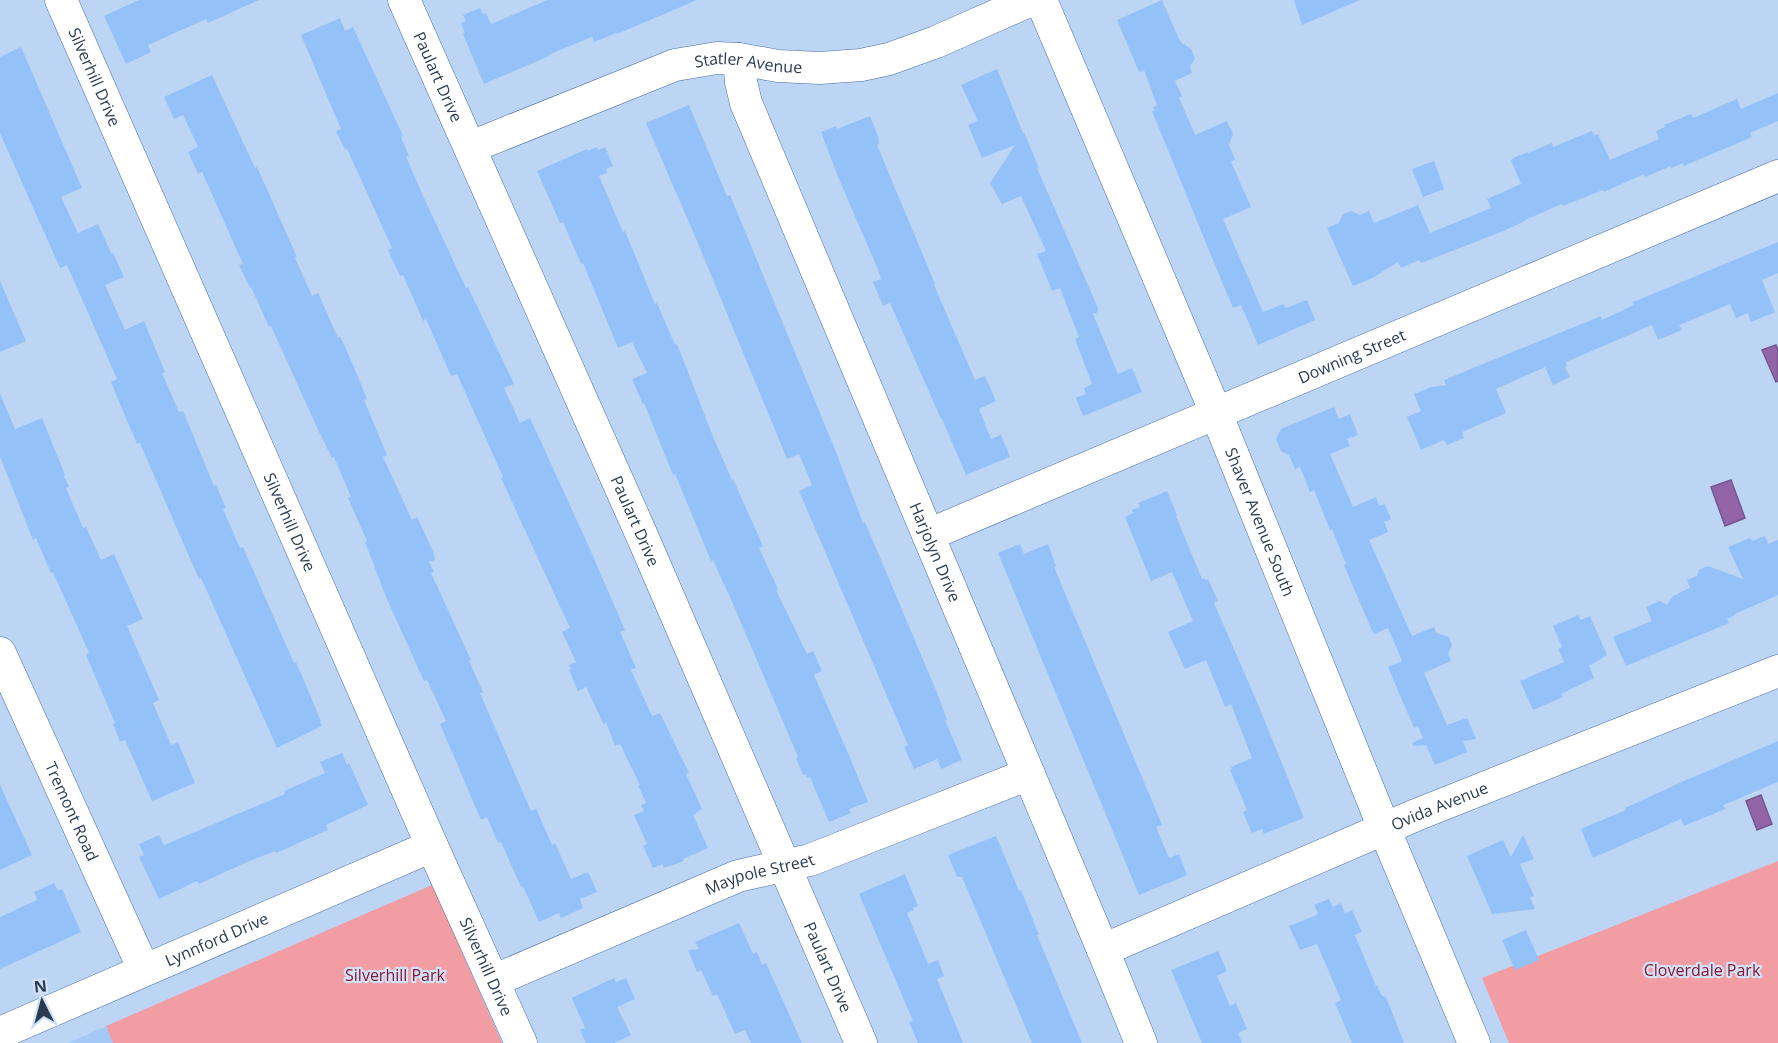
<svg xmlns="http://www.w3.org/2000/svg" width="1778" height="1043" font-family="'Open Sans',sans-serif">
<rect width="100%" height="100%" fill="#bcd5f4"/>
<path fill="#a5c9f7" d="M106 1026 113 1043H68Z"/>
<path fill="#f29ca3" d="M1778 861V1043H1509L1482 978Z
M432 885 502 1043H113L106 1026Z"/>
<path fill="#9464a9" stroke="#74588f" stroke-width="1.5" d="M1776 345 1778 350V381L1776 382 1762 350Z
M1731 480 1745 518 1725 526 1711 487Z
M1761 795 1772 824 1757 830 1746 801Z"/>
<path fill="#95c1f9" d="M139 0H259L208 23 206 19 148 45 151 52 126 64 104 16Z
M548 0H697L617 34 616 33 594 42 592 37 548 55 549 56 484 84 463 34 465 33 461 23 466 21 463 15 480 8 483 14 486 13 491 24Z
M1162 0 1178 37 1182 43 1191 49 1195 58 1190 67 1192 73 1175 81 1182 96 1179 98 1195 135 1227 121 1233 134 1229 145 1235 160 1231 162 1251 207 1223 219 1263 312 1283 304 1286 308 1307 300 1315 320 1258 345 1241 305 1233 308 1222 282 1152 111 1155 110 1153 107 1157 105 1144 70 1139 72 1117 20Z
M1294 0H1360L1302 25Z
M340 18 345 31 353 27 403 136 401 137 409 156 406 157 424 198 466 288 468 287 514 384 504 388 520 423 530 418 585 538 625 630 620 632 636 668 631 670 652 716 660 713 689 773 686 774 702 809 693 815 708 848 683 859 684 861 664 868 663 864 653 868 643 846 647 844 634 815 644 811 641 805 646 803 638 785H640L620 744 615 746 606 722 604 725 586 687 578 691 569 670 571 669 569 665 576 662 562 632 570 628 501 478 503 477 457 374 451 376 426 319 423 321 403 275 400 276 388 250 392 248 347 149 345 150 336 131 341 129 301 35Z
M21 47 82 188 61 197 78 233 98 224 111 253H113L124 277 105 285 125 330 144 321 165 372 162 373 179 412 183 411 214 486 216 485 226 508 223 509 240 548 243 547 290 654 294 663 296 662 321 721H320L322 726 277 748 201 578 199 579 184 545 140 443 137 444 123 411 111 382 117 379 67 265 60 268 0 133V57Z
M997 69 1023 133 1024 132 1039 168H1037L1098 308V312L1093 314 1118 374 1132 368 1142 392 1083 416 1076 398 1086 394 1084 388 1092 384 1075 339 1079 337 1060 288 1052 291 1037 254 1046 251 1021 196 1002 204 990 183 1015 145 982 158 968 125 978 121 961 85Z
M212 75 255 168 257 167 297 257 295 258 312 296 318 293 338 338 340 336 353 365 367 399 364 400 387 455 383 457 412 520 417 517 433 551 435 560 429 562 434 572 431 573 471 660 469 661 483 692 480 693 531 811 536 809 552 845 555 843 571 879 588 872 597 892 580 899 583 908 561 918 559 913 539 922 523 886 521 887 501 842 498 843 487 817 481 820 440 724 446 721 427 680 424 681 386 597 365 542 367 541 348 498 351 497 334 457 332 458 319 432 271 326 269 327 251 287 250 288 239 265 243 264 202 172 198 174 188 152 198 147 183 115 174 119 164 97Z
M1778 93V121L1750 133 1752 137 1684 166 1683 163 1671 168V166L1645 177 1644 174 1604 192 1603 190 1563 206 1562 204 1525 220V221L1501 232 1421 263 1419 260 1401 268 1398 262 1372 278 1353 286 1327 228 1339 223 1343 214 1351 211 1360 215 1369 211 1374 223 1418 205 1430 233 1491 208 1487 199 1521 184 1511 160 1513 158 1528 152V153L1552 143 1553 147 1592 131 1594 136 1598 134 1610 160 1659 139 1656 131 1665 127 1664 125 1691 114 1693 118 1737 99 1741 109Z
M689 105 726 194 727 196 730 195 749 241 836 452 863 523 865 522 938 695 947 720H945L962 760 941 769 937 759 914 769 904 747 908 745 799 491 812 485 799 454 787 459 697 241 646 123Z
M870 116 879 139H878L879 144 877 145 935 284 934 285 975 380 985 376 996 401 979 409 991 439 1001 435 1010 457 966 475 942 419H941L890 303 883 306 873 282 881 279 877 267 838 177 821 132 836 126 837 129Z
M597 147 598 150 605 147 613 166 606 169 607 173 599 176 623 232 625 231 655 304 657 303 675 345 677 344 714 439 732 480 733 479 763 546 759 548 778 589 776 590 807 654 813 651 822 671 814 675 851 760 868 802 849 809 851 813 829 822 810 777 807 778 806 774 803 775 796 758 798 757 733 604 713 560 711 561 675 474 673 475 644 403 643 404 632 379 647 373 632 342 618 348 583 263 581 264 563 222 560 223 537 171 587 149 588 151Z
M1434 161 1444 189 1423 197 1412 169Z
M1778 242V273L1762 280 1775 312 1751 322 1748 313 1736 318 1730 304 1679 325 1682 330 1658 340 1652 325 1566 362 1567 366 1565 367 1570 377 1553 385 1545 367 1496 389 1506 413 1462 432 1464 438 1447 445 1444 440 1421 450 1407 417 1421 411 1414 394 1431 387 1446 385 1444 380 1601 316 1602 320 1634 305 1633 302Z
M0 281 26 341 0 352Z
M0 394 15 429 42 418 65 475 64 476 69 487 66 488 83 528 86 527 101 560 114 554 143 619 127 626 159 700 153 703 171 745 178 742 195 783 152 801 125 740 120 742 113 724 115 723 86 655 89 653 53 572 51 573 36 538 33 540 0 457Z
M1334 407 1339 419 1350 414 1358 435 1347 439 1350 446 1330 454 1353 507 1376 497 1379 506 1385 504 1391 519 1384 522 1388 532 1369 540 1412 636 1434 627 1436 633 1449 637 1452 645 1448 654 1451 661 1424 673 1447 725 1467 718 1476 739 1463 741 1467 752 1435 765 1426 745 1413 746 1412 743 1423 738 1418 726 1414 728 1388 667 1402 661 1388 628 1374 634 1372 631 1344 565 1346 564 1332 529 1330 530 1314 490 1310 492 1300 467 1295 469 1289 455 1281 451 1276 439 1281 429Z
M1167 491 1177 515 1176 516 1202 579 1204 578 1206 580 1208 579 1218 601 1214 603 1260 709 1304 818 1264 834 1262 829 1252 833 1243 812 1247 810 1230 770 1232 769 1231 767 1252 758 1231 704 1225 707 1206 660 1185 669 1168 632 1193 621 1172 572 1151 581 1125 517 1133 513 1132 510 1140 507 1138 503Z
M1765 536 1768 544 1778 540V595L1735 614V615L1727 619 1729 623 1626 666 1613 637 1652 621 1646 607 1660 601 1667 605 1673 596 1690 588 1687 580 1697 576 1699 570 1708 566 1743 579 1728 547 1750 538 1752 541Z
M1020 544 1024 554 1048 544 1056 566 1054 567 1162 825 1156 827 1169 858 1179 854 1187 875 1139 895 998 553Z
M1578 615 1581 620 1590 616 1607 655 1589 666 1594 678 1561 694 1563 697 1533 710 1520 681 1564 662 1558 649 1562 647 1553 626Z
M1778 741V782L1723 805 1725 809 1684 826 1681 819 1593 858 1581 829 1626 810 1625 808 1684 781Z
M342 753 347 765 349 763 368 805 326 825 328 830 276 853 275 851 247 862 199 884 197 881 159 899 139 857 144 855 139 844 159 835 164 845 285 794 284 791 325 773 320 762Z
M0 785 32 855 0 870Z
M1523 835 1534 859 1520 864 1534 896 1530 898 1535 909 1492 914 1467 856 1503 840 1511 857Z
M996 836 1019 891 1021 890 1039 935H1037L1082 1043H1032L962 877H957L948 855Z
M905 874 918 906 913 908 914 910 907 913 928 964 938 960 944 976 937 979 963 1043H918L909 1022 913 1021 859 894Z
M54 883 58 891 62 889 81 932 0 969V917L37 900 34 892Z
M1329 899 1333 907 1341 903 1345 913 1352 910 1362 932 1355 935 1376 986 1377 985 1382 996 1386 997 1404 1043H1352L1335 1003 1341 1000 1317 944 1300 950 1289 926 1317 915 1318 913 1314 905Z
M739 923 753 954 757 952 762 965 766 963 802 1043H751L745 1030 735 1034 717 994 713 996 701 970 697 972 688 950 699 949 695 942Z
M1526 930 1539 960 1515 970 1502 940Z
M1218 951 1227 971 1217 976 1230 1006 1236 1003 1247 1029 1238 1033 1242 1043H1202L1171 970Z
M614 978 616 982 626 978 635 999 617 1007 631 1035 614 1043H586L580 1030 585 1028 572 998Z"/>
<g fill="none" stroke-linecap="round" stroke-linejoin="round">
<defs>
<g id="minor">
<path id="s1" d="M61 0 432 846 521 1043"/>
<path id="s2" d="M404 0 643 538 861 1043"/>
<path id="s3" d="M1041 0 1216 413 1384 828 1474 1043"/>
<path id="s4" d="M739 59 741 82 746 103 1103 950 1141 1043"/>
<path id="s5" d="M471 147 675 65 717 58 739 59 778 66 820 68 861 65 889 59 936 42 1031 0"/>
<path id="s6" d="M928 535 1778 176"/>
<path id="s7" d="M0 653 144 970"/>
<path id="s8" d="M1103 950 1416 815 1778 671"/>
<path id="s9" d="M493 981 738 876 810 860 1029 774"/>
<path id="s10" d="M0 1033 432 846"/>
</g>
</defs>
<use href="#minor" stroke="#496e9d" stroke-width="33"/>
<use href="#minor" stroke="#fff" stroke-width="32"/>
</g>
<g text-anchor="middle" stroke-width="4.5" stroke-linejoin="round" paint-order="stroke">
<g font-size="16" fill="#2b3c51" stroke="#d1e1f6">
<text dy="6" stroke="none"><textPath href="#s5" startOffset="294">Statler Avenue</textPath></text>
<text dy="6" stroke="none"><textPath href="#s2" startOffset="84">Paulart Drive</textPath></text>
<text dy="6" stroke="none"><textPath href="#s1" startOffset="84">Silverhill Drive</textPath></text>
<text dy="6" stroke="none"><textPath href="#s6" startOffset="460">Downing Street</textPath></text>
<text dy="6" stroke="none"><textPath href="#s2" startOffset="570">Paulart Drive</textPath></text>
<text dy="6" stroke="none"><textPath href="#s3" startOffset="566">Shaver Avenue South</textPath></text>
<text dy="6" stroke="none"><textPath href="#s1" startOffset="570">Silverhill Drive</textPath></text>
<text dy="6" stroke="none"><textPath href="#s4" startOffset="532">Harjolyn Drive</textPath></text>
<text dy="6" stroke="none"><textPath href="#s8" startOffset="366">Ovida Avenue</textPath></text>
<text dy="6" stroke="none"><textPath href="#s7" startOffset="174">Tremont Road</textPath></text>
<text dy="6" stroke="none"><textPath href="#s9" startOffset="288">Maypole Street</textPath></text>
<text dy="6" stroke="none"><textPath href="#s10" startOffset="236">Lynnford Drive</textPath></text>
<text dy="6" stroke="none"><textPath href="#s1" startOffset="1056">Silverhill Drive</textPath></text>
<text dy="6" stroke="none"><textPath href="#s2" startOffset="1056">Paulart Drive</textPath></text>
</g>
<g font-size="16" fill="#881831" stroke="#d1e1f6">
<text x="1702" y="976">Cloverdale Park</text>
<text x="395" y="981">Silverhill Park</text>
</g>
</g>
<g transform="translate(42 1001) rotate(354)" stroke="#d1e1f6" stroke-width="4.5" paint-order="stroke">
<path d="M0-4.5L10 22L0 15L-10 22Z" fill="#2b3c51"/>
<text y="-9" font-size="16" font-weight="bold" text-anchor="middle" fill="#2b3c51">N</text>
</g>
</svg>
